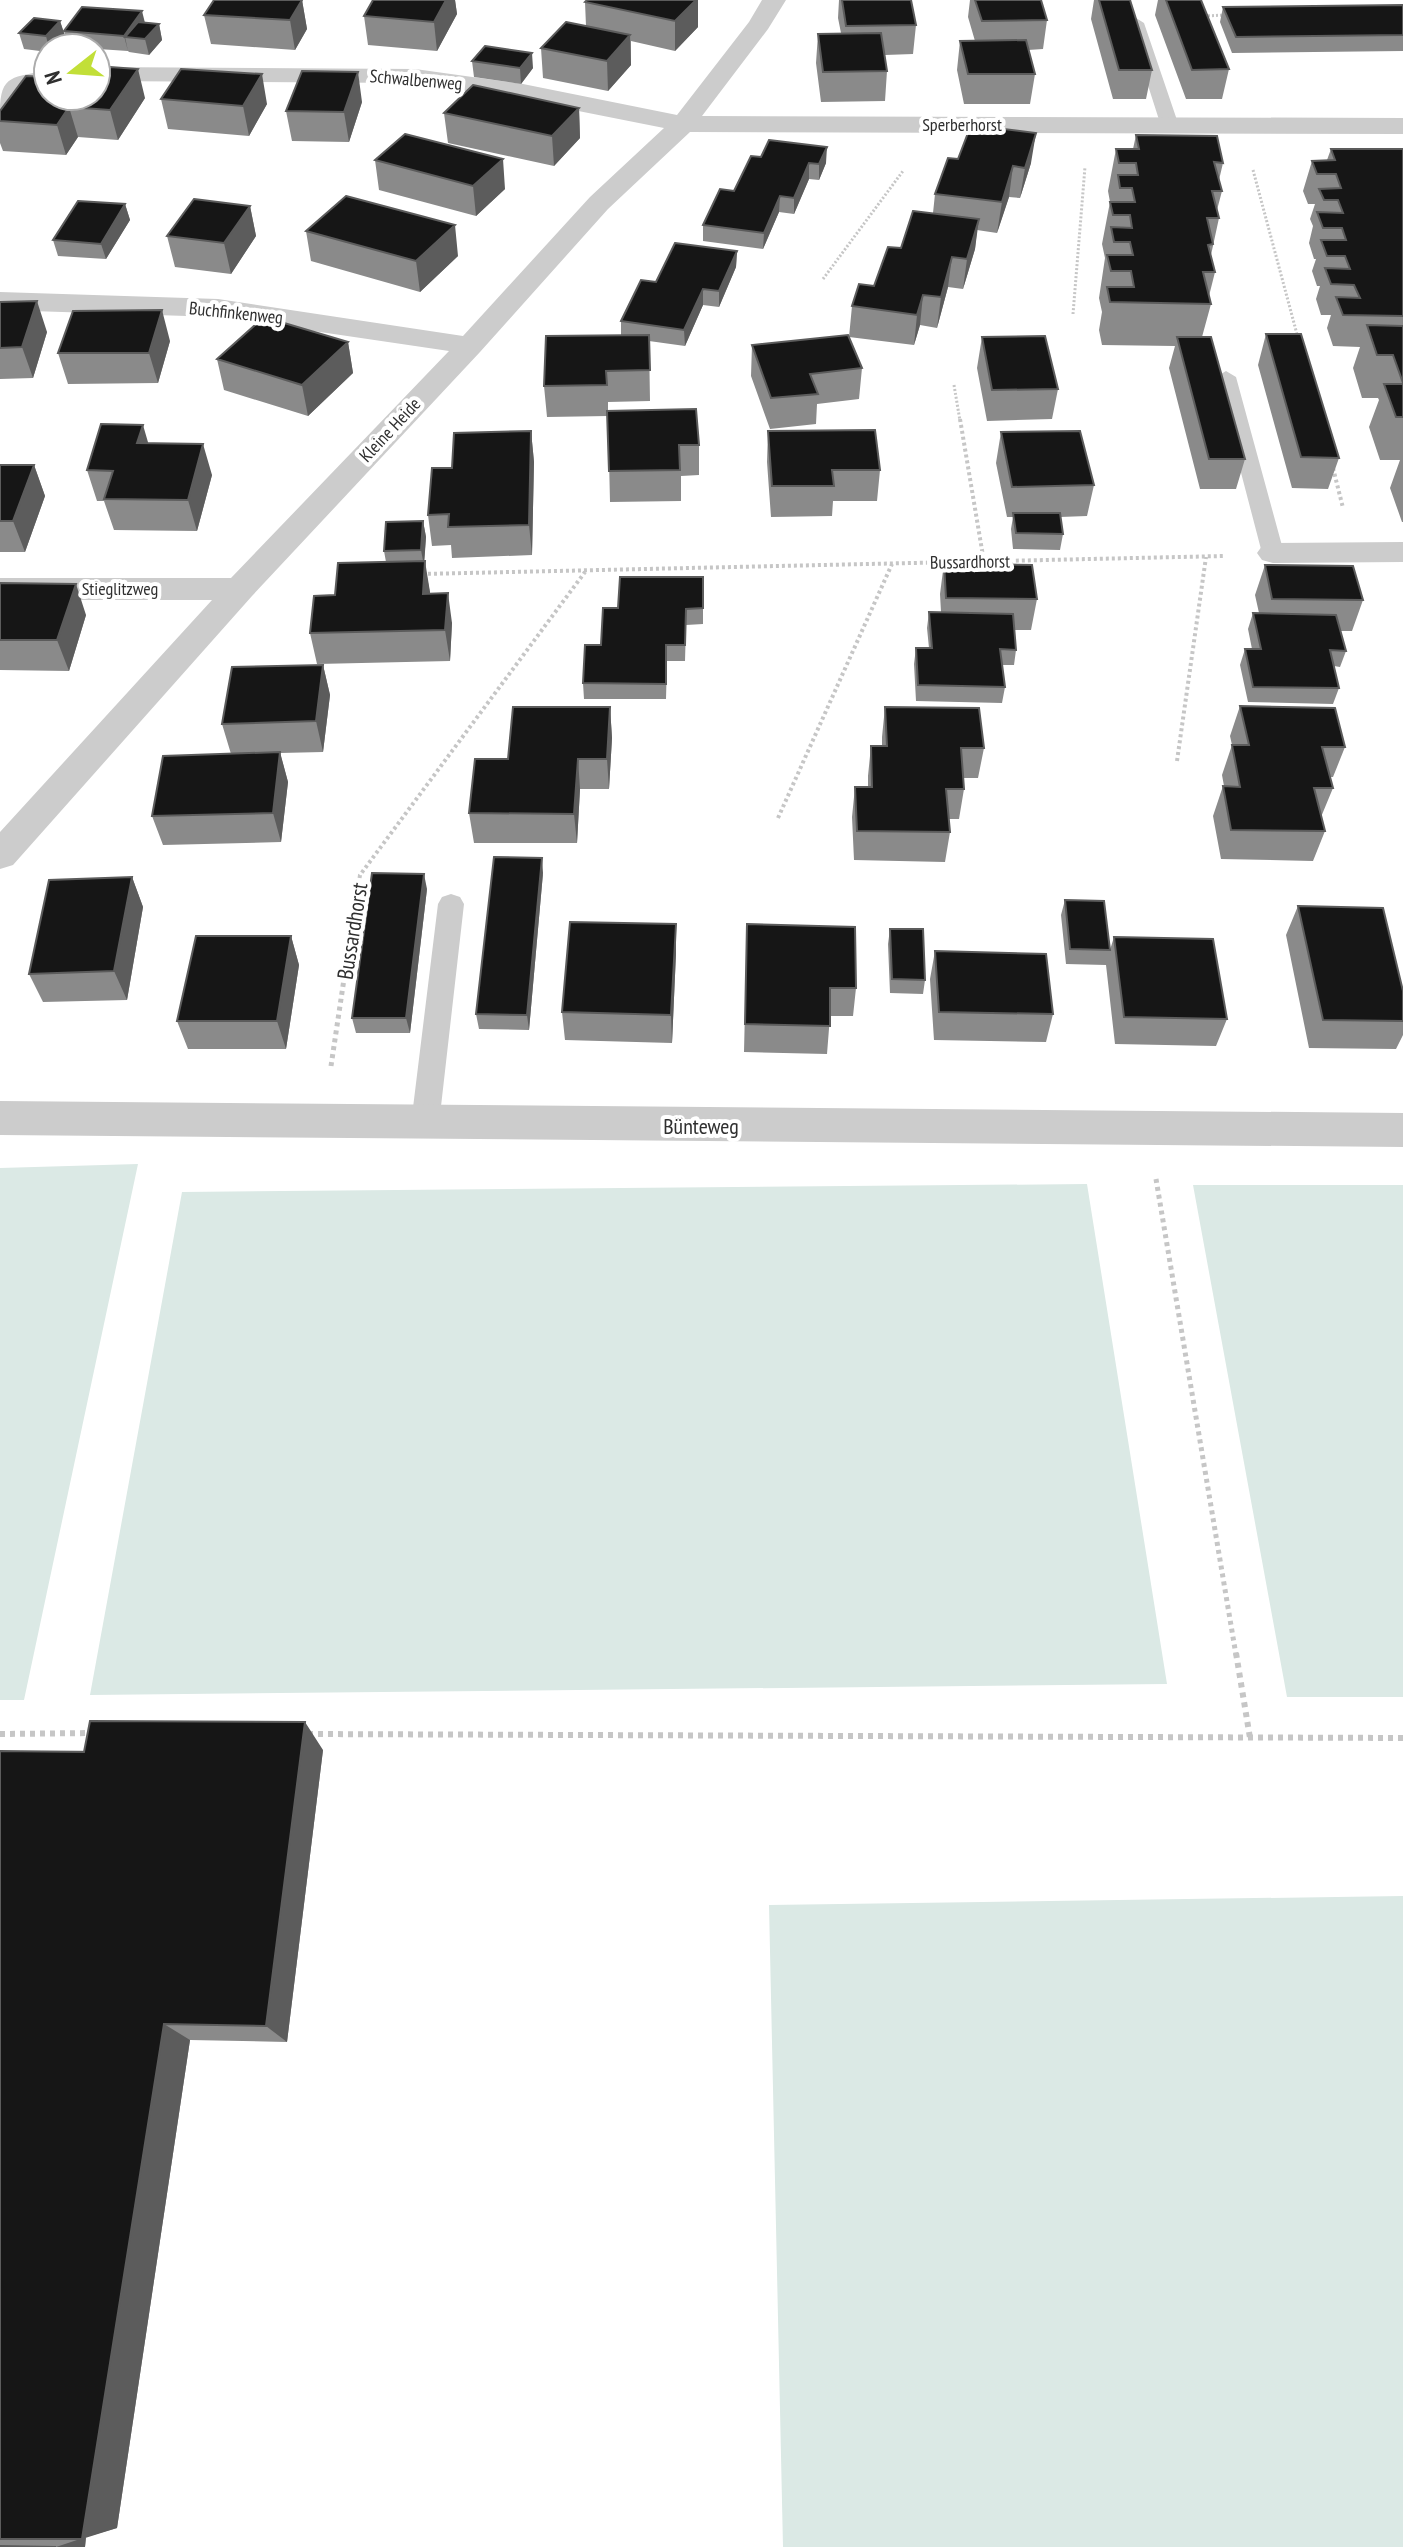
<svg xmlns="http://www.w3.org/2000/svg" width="1403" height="2547" font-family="'PT Sans Narrow',sans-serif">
<rect width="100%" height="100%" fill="#fff"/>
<path fill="#dbe9e5" d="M138 1164 24 1700H0V1168Z
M1087 1184 1167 1684 90 1695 182 1192Z
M1193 1185H1403V1697H1287Z
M1403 1896V2547H783L769 1905Z"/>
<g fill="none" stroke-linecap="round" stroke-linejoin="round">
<path stroke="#c6c6c6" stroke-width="3" stroke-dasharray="2 2" stroke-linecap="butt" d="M1204 16 1226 15
M1253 170 1298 338
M823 279 903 171
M1073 314 1085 167
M954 385 960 421"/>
<path stroke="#c6c6c6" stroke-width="4" stroke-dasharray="3 3" stroke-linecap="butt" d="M960 419 984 562
M1333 468 1343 508
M422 574 1224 556
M1177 761 1206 557
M778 818 892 564
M347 961 360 875 585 572"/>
<path stroke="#c6c6c6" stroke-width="5" stroke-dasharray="4 4" stroke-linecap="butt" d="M331 1066 347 959
M1156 1179 1236 1655"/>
<path stroke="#c6c6c6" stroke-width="6" stroke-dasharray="5 5" stroke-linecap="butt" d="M1236 1653 1250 1738
M0 1734 94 1733
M308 1734 1403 1738"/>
<path fill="#ccc" fill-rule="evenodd" d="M1136 18 1144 23 1179 126 1176 130 1170 131 1161 126 1128 23Z
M1226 371 1236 377 1284 553 1281 558H1265L1262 553 1216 377Z
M451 894 460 897 464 904 439 1124 435 1132 425 1135 415 1132 411 1124 438 904 442 897Z"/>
<path fill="#ccc" fill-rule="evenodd" d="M762 0H786L768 29 702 116 1403 118V134L690 132 608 209 480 352 252 596 13 865 0 869V832L212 600H0V578H231L449 351 218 317 0 310V292L218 299 463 336 590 197 664 128 523 100 415 83 96 81V67L415 69 523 84 677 115 749 22Z
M48 70V85L23 92 9 109 0 112C0 73 14 78 48 70Z
M1403 542V562L1273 563 1262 560 1257 553 1262 546 1273 543Z
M0 1101 1403 1113V1147L0 1135Z"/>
</g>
<path fill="#8a8a8a" d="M302 0 307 29 295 50 211 44 204 15Z
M373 0H455L457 14 437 51 368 45 364 16Z
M587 0 698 27 675 51 631 41V65L608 91 543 78 541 48 586 26 585 2Z
M839 0H911L916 25 913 54 885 55 887 71 885 101 821 102 816 63 818 34 841 33 838 18Z
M970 0H1041L1047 20 1043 49 1028 50 1035 74 1030 104H964L957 70 960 41H975L968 17Z
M1094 0H1130L1152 70 1146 99H1113L1091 19Z
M1158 0H1201L1229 69 1222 99H1186L1155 15Z
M1403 5V51L1232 53 1220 22 1223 7Z
M60 21 65 36 54 48H48V52L24 49 19 33Z
M145 22 159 24 162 40 149 55 129 52 128 51 68 47 64 31Z
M472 61 533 68 521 84 474 77Z
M145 98 118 140 78 137 66 155 3 151 0 143V111Z
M161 99 267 104 249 136 168 129Z
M362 102 349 142 292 141 286 111Z
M579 108 580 138 554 166 448 143 444 113Z
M1136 135 1223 163 1219 180 1222 191 1217 210 1219 218 1211 255 1215 272 1209 296 1211 304 1202 337 1245 459 1236 489H1200L1169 368 1175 346 1102 345 1099 330 1102 312 1099 298 1105 258 1102 244 1110 202 1108 191 1116 149H1133Z
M1331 149H1403V522H1402L1390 488 1400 460H1380L1369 427 1379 400 1378 398H1362L1353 368 1360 347 1333 346 1327 328 1331 315H1321L1316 299 1320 286H1317L1312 271 1316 259H1314L1309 243 1313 226 1310 219 1315 204H1308L1303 191 1312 161 1327 160Z
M751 156 826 163 819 180 809 179 794 214 779 212 763 249 703 241V225L734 191Z
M958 159 1031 163 1020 198 1009 197 997 233 977 230 975 249 963 289 948 287 937 328 920 325 914 345 849 337 852 306 874 286 901 248 933 213 935 194Z
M375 160 505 189 476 216 379 190Z
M125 204 130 220 106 259 58 256 53 240Z
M250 206 256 236 231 274 175 267 167 236Z
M306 231 458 256 420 292 311 261Z
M737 251 736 267 719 307 703 305 685 346 649 341 650 401 608 402V411L699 445V475L681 476V501L610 502 608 416 547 417 544 386 621 335V321L656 282Z
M0 302 47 332 33 378 0 379Z
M1266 334 1339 458 1328 489 1292 488 1258 365Z
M982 337 1058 389 1052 419 987 421 977 368Z
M170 341 158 383 68 384 58 353Z
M348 342 353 373 308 416 224 390 217 359Z
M752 345 862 368 859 399 817 404 816 424 770 429 751 376Z
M531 431 534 462 532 555 452 558 451 545 432 546 428 515 452 468Z
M768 431 880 470 877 501H833L832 516 771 517 767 462Z
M1001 432 1094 485 1087 516 1060 517 1063 534 1060 550 1013 549 1011 529 1013 517H1007L996 463Z
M148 444 212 475 197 531 114 530 104 501H97L87 470Z
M0 465H34L45 496 25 552H0Z
M423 521 426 537 424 561 430 593 452 623 450 661 317 664 310 633 386 562 384 551Z
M944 563 1037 599 1031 630H1014L1016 650 1014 665H1002L1005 687 1002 703 916 701 914 664 916 648H929L927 628 929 612H941L940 594Z
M1265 565 1363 600 1352 631H1340L1346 651 1340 667 1334 666 1339 688 1333 704 1248 702 1240 665 1245 649H1252L1248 629 1253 613H1259L1255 595Z
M703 577V624L686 625 685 661H667L666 699H584L583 683 618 608Z
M0 583 86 615 69 671 0 670Z
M323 665 330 695 323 752 280 753 288 782 281 842 163 845 152 816 231 754 222 724Z
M1240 706 1345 747 1333 777H1330L1333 788 1321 817 1325 831 1313 861 1221 859 1213 816 1223 786H1224L1222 775 1232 745 1230 736Z
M610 707 612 738 609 789H580L577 843H474L469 813 508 759Z
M885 707 984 748 978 778H963L964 789 959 819H949L950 832 945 862 854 860 852 817 855 787H868V776L871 746H882V737Z
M543 873 529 1030 479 1029 476 1014Z
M132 877 143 907 127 1000 43 1002 29 974Z
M427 889 410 1033H356L352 1018Z
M1065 900 1110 950 1114 937 1227 1019 1216 1046 1115 1044 1106 965 1066 964 1061 915Z
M1298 906 1403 991V1035L1396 1049 1309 1048 1286 935Z
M747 924 856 988 853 1016H830L827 1054 744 1052Z
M890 929 925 980 923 994 890 993 888 944Z
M291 936 299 965 286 1049H188L177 1021Z
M935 951 1053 1014 1046 1042 934 1040 930 979Z
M676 953 672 1043 565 1040 562 1012Z
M323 1750 287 2042 190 2040 117 2528 86 2537 85 2547H0V1751Z"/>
<path fill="#5c5c5c" d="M302 0 307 29 295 50 290 20Z
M446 0H455L457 14 437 51 434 22Z
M696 0H698V27L675 51V21Z
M142 11 146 27 125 37 128 51 124 36Z
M60 21 65 36 54 48H49L46 36Z
M159 24 162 40 149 55 145 39Z
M630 35 631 65 608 91 607 61Z
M532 53 533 68 521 84 520 68Z
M138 69 145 98 118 140 110 110Z
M358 72 362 102 349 142 344 112Z
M262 74 267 104 249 136 243 106Z
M69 107 78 137 66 155 57 125Z
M579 108 580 138 554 166 552 136Z
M1036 133 1031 163 1020 198 1025 168Z
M827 147 826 163 819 180V164Z
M503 159 505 189 476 216 473 186Z
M809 163V179L794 214V198Z
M1013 166 1009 197 997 233 1002 202Z
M780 196 779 212 763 249 764 233Z
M125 204 130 220 106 259 101 244Z
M250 206 256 236 231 274 224 243Z
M979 219 975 249 963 289 967 259Z
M455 225 458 256 420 292 416 261Z
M737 251 736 267 719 307V291Z
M952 257 948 287 937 328 941 297Z
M703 289V305L685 346 684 330Z
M923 295 920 325 914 345 917 315Z
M37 301 47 332 33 378 22 347Z
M162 310 170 341 158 383 149 353Z
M348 342 353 373 308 416 302 385Z
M143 425 152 456 137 443Z
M531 431 534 462 532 555 529 525Z
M203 444 212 475 197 531 188 500Z
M34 465 45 496 25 552 13 521Z
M423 521 426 537 424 566 421 550Z
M425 561 430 592 428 624 423 594Z
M76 584 86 615 69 671 57 640Z
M448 593 452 623 450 661 445 630Z
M323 665 330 695 323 752 316 721Z
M610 707 612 738 609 789 607 759Z
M280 752 288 782 281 842 273 813Z
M578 759 580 789 577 843 574 814Z
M542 858 543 873 529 1030 527 1015Z
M424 874 427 889 410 1033 406 1018Z
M132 877 143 907 127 1000 114 971Z
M676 924V953L672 1043 671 1015Z
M291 936 299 965 286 1049 277 1021Z
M305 1722 323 1750 287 2042 266 2026Z
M164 2024 190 2040 117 2528 82 2539Z
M86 2537 85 2547H56Z"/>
<path fill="#161616" stroke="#5c5c5c" stroke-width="2" d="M214 0H302L290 20 204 15Z
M373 0H446L434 22 364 16Z
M587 0H696L675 21 585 2Z
M842 0H911L916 25 846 26Z
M975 0H1041L1047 20 982 21Z
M1099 0H1130L1152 70H1119Z
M1166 0H1201L1229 69 1192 70Z
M1403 5V35L1236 37 1223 7Z
M82 7 142 11 124 36 64 31Z
M34 18 60 21 46 36 19 33Z
M138 22 159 24 145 39 125 37Z
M566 22 630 35 607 61 541 48Z
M881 33 887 71 823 72 818 34Z
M1026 40 1035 74H968L960 41Z
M485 46 532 53 520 68 472 61Z
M110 67 138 69 110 110 69 107 57 125 0 121V111L26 76 48 77V96H96V80L100 81Z
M181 69 262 74 243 106 161 99Z
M302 71 358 72 344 112 286 111Z
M473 85 579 108 552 136 444 113Z
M971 125 1036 133 1025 168 1013 166 1002 202 935 194 948 158 958 159Z
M405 134 503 159 473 186 375 160Z
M1136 135 1217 136 1223 163 1214 162 1222 191H1212L1219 218H1207L1213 244 1208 245 1215 272H1203L1211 304 1110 302 1107 287H1134L1131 271H1111L1107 255H1133L1130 242H1114L1111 227 1132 228 1130 215H1113L1110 202H1135L1132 188H1120L1118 175H1138L1136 163H1119L1116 149H1139Z
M769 140 827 147 819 164 809 163 794 198 780 196 764 233 703 225 720 189 734 191 751 156 761 157Z
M1331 149H1403V316L1343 315 1336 297 1360 298 1354 285 1331 284 1325 268 1350 269 1345 256H1327L1321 240H1346L1342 228H1323L1317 212 1343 213 1338 200H1324L1319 189 1341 188 1336 174H1317L1312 161 1335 160Z
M346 196 455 225 416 261 306 231Z
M194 199 250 206 224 243 167 236Z
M78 201 125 204 101 244 53 240Z
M913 211 979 219 967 259 952 257 941 297 923 295 917 315 852 306 859 284 874 286 888 247 901 248Z
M675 243 737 251 719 291 703 289 684 330 621 321 641 280 656 282Z
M37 301 22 347 0 348V302Z
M162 310 149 353H58L73 311Z
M264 317 348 342 302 385 217 359Z
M1367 325 1403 326V383L1393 355H1377Z
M1266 334H1301L1339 458 1301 457Z
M649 335 650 370 606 371 607 385 544 386 546 336Z
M848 335 862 368 810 374 818 394 771 398 752 345Z
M1045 336 1058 389 992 390 982 337Z
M1177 337H1211L1245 459H1209Z
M1384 384H1403V417H1396Z
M696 409 699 445H679L680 470 609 471 607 411Z
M101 424 143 425 137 443 203 444 188 500 104 499 113 471 87 470Z
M875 430 880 470H832L834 486H772L768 431Z
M531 431 529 525 448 527 449 514 428 515 432 468H452L454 433Z
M1080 431 1094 485 1012 487 1001 432Z
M0 465H34L13 521H0Z
M1013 513H1060L1063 534 1016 533Z
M423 521 421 550 384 551 386 522Z
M425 561 423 594 448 593 445 630 310 633 314 596 335 595 338 563Z
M944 563 1032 565 1037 599 946 598Z
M1265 565 1353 566 1363 600 1272 599Z
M620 577H703V608L686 609 685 645H666V684L583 683 585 645H601L603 608H618Z
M0 583 76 584 57 640H0Z
M929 612 1013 614 1016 650 1000 649 1005 687 918 685 916 648H932Z
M1253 613 1336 615 1346 651 1330 650 1339 688 1253 687 1245 649H1261Z
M323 665 316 721 222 724 232 667Z
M1240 706 1335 708 1345 747H1322L1333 788H1314L1325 831 1231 830 1223 786 1240 787 1232 745H1249Z
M513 707H610L607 759H578L574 814 469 813 475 759H508Z
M885 707 979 708 984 748H961L964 789H946L950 832 857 831 855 787H872L871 746H887Z
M280 752 273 813 152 816 163 756Z
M494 857 542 858 527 1015 476 1014Z
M372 873 424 874 406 1018H352Z
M132 877 114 971 29 974 49 880Z
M1065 900 1104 901 1110 950 1070 949Z
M1298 906 1383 908 1403 991V1021L1323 1020Z
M570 922 676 924 671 1015 562 1012Z
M747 924 855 927 856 988H830V1026L745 1024Z
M890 929H923L925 980 892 979Z
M196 936H291L277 1021H177Z
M1114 937 1213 939 1227 1019 1124 1017Z
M935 951 1046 954 1053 1014 939 1012Z
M90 1721 305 1722 266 2026 164 2024 82 2539H0V1751L84 1752Z
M0 2546 56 2547H0Z"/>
<g text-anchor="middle" stroke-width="8" stroke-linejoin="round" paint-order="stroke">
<g font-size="18" fill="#2f2f2f" stroke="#fff">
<text transform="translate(416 80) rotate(5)" y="6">Schwalbenweg</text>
<text x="962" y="131">Sperberhorst</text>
<text transform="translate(236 313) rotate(6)" y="6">Buchfinkenweg</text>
<text transform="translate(390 430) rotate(-47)" y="6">Kleine Heide</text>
<text transform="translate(970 562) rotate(-1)" y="6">Bussardhorst</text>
<text x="120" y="595">Stieglitzweg</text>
</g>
<g font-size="22" fill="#2f2f2f" stroke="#fff">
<text transform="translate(352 931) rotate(-81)" y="8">Bussardhorst</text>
<text x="701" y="1134">Bünteweg</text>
</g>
</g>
<g transform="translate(72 72) rotate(253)"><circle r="38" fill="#ffffff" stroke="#acacac" stroke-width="2"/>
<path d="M0-6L14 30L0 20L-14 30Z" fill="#c2df38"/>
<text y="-12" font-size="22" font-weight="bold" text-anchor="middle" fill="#2f2f2f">N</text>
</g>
</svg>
